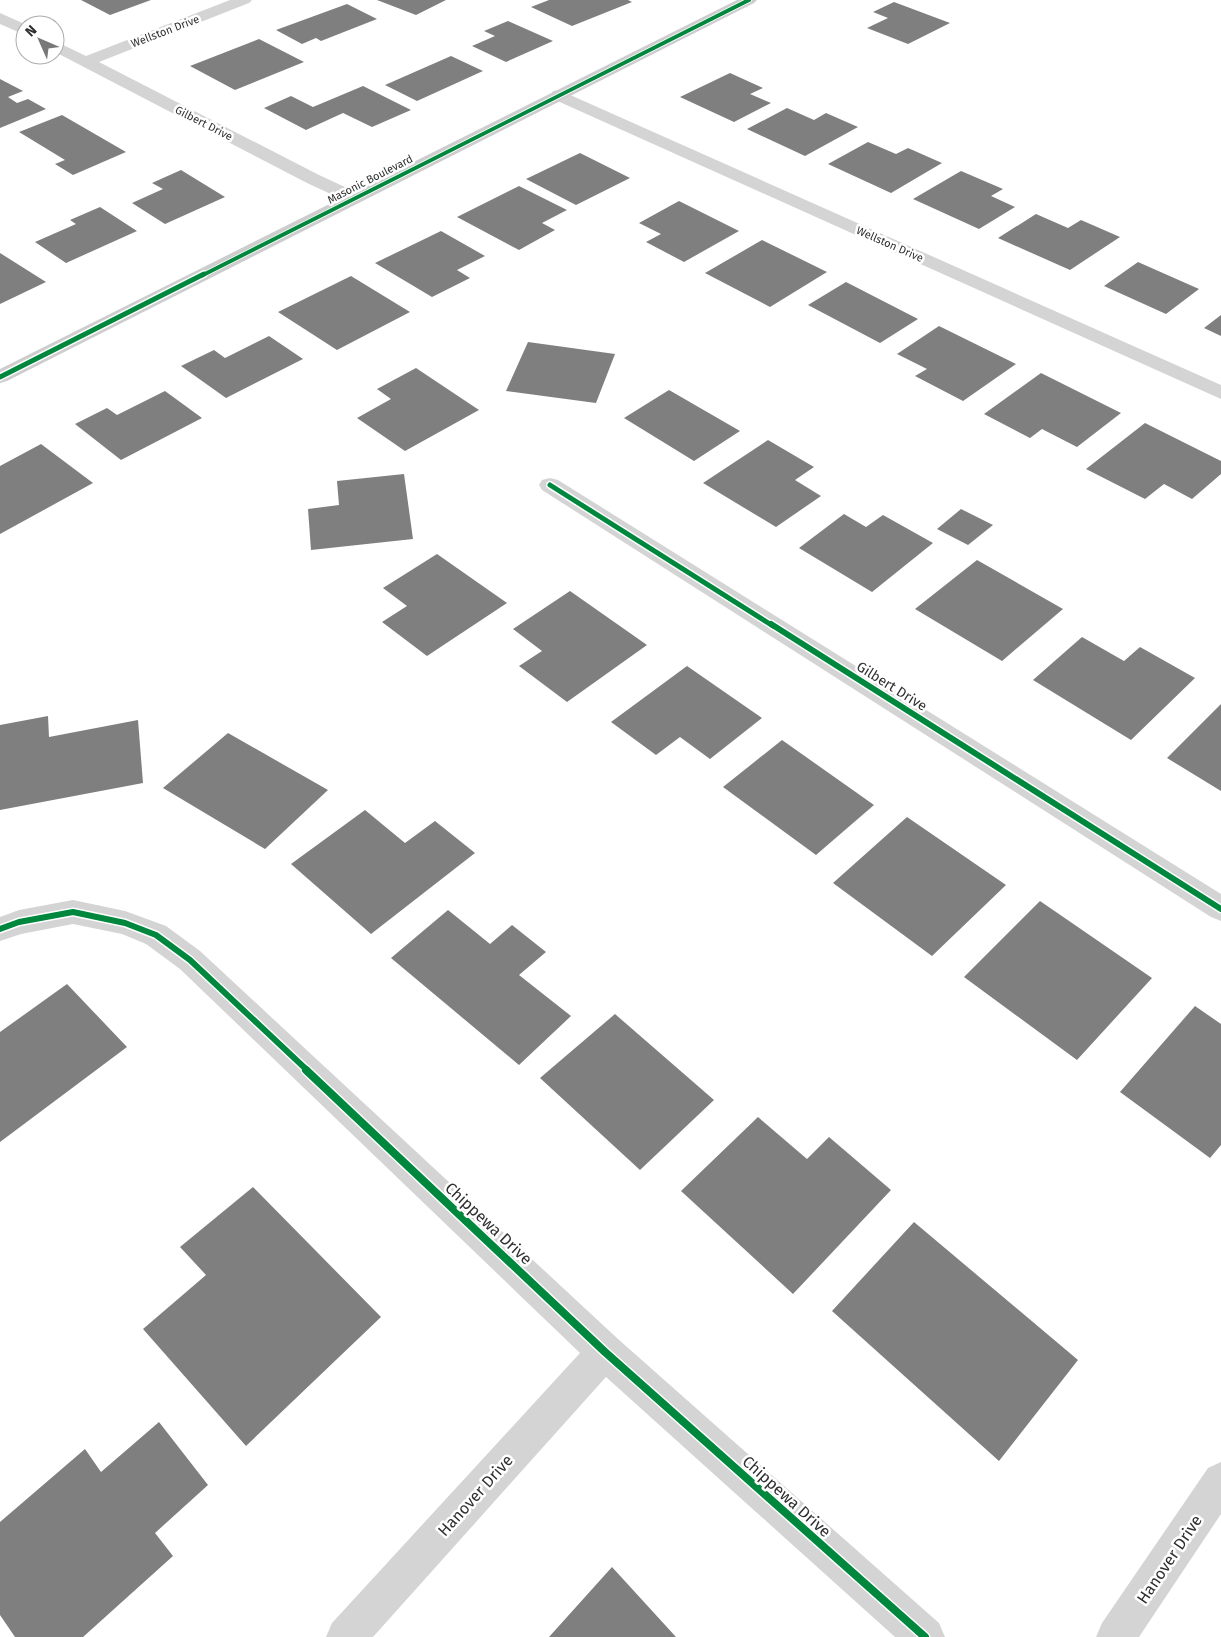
<svg xmlns="http://www.w3.org/2000/svg" width="1221" height="1637" font-family="'Fira Sans',sans-serif">
<rect width="100%" height="100%" fill="#fff"/>
<path fill="#7f7f7f" d="M81 0H151L110 15Z
M377 0H446L416 15Z
M549 0H628L632 2 572 26 531 7Z
M894 2 950 23 908 44 867 28 888 18 873 12Z
M347 4 377 19 321 41 316 38 302 44 276 30Z
M508 21 553 41 506 62 472 46 495 36 484 31Z
M259 39 304 62 235 90 190 66Z
M451 56 483 71 417 101 385 85Z
M730 73 763 88 750 94 771 103 734 122 680 97Z
M0 79 23 91 8 97 17 103 28 99 46 109 0 128Z
M363 86 411 110 372 127 343 113 306 130 264 108 291 96 313 107Z
M787 108 814 120 826 113 858 127 805 156 747 129Z
M62 115 126 152 73 175 55 164 65 160 19 132Z
M868 142 896 154 908 148 942 163 891 193 828 164Z
M580 153 630 178 576 205 526 179Z
M181 170 225 197 165 224 132 203 163 189 152 183Z
M961 171 1003 189 991 196 1015 207 979 229 913 199Z
M519 186 567 210 542 223 555 230 519 250 457 217Z
M679 201 739 231 684 262 646 242 661 234 639 223Z
M100 207 137 231 66 263 35 242 76 224 70 220Z
M1036 214 1068 228 1081 220 1120 237 1070 270 998 238Z
M441 231 485 256 457 270 470 278 432 297 375 263Z
M762 240 827 272 770 307 705 273Z
M0 253 46 282 0 304Z
M1138 262 1199 289 1166 314 1104 286Z
M351 276 410 312 337 350 278 312Z
M846 282 918 319 880 343 808 305Z
M1221 315V336L1204 328Z
M939 326 1016 364 963 401 915 376 927 369 897 354Z
M269 336 303 359 226 398 181 366 214 350 225 358Z
M528 342 615 354 596 403 506 391Z
M416 368 479 410 405 451 357 418 391 399 377 389Z
M1041 373 1121 413 1077 447 1042 429 1030 438 984 414Z
M669 390 740 431 694 461 624 418Z
M165 391 202 418 121 460 75 424 107 408 117 415Z
M1145 423 1221 461V474L1192 499 1164 484 1145 499 1086 469Z
M768 440 814 467 795 480 821 496 776 527 703 483Z
M41 444 93 483 0 534V466Z
M404 474 413 539 311 550 308 509 339 505 337 481Z
M961 509 993 525 968 545 937 529Z
M844 514 866 527 883 515 933 543 872 592 799 548Z
M437 554 507 603 427 656 382 622 407 606 383 588Z
M977 560 1063 609 1002 661 915 609Z
M570 591 647 645 567 702 519 666 542 651 513 629Z
M1082 637 1124 661 1140 647 1195 678 1131 740 1033 680Z
M687 666 762 718 710 759 680 737 656 755 611 722Z
M1221 704V791L1167 758Z
M48 716 49 737 138 720 143 783 0 810V725Z
M228 733 328 790 265 849 163 788Z
M782 740 874 805 816 855 723 787Z
M365 810 405 843 435 821 475 853 371 934 291 864Z
M907 817 1006 885 932 956 833 883Z
M1040 901 1152 978 1077 1060 964 977Z
M448 910 490 944 512 925 546 952 519 975 571 1016 519 1065 391 958Z
M67 984 127 1047 0 1142V1032Z
M1195 1006 1221 1024V1145L1210 1158 1120 1092Z
M615 1014 714 1100 640 1170 540 1078Z
M758 1117 807 1159 829 1137 891 1190 793 1294 681 1191Z
M253 1187 381 1317 246 1446 143 1329 206 1275 180 1247Z
M914 1222 1078 1360 999 1461 832 1311Z
M159 1422 208 1485 155 1533 173 1556 83 1637H15L0 1615V1522L85 1449 101 1472Z
M612 1567 676 1637H549Z"/>
<g fill="none" stroke-linecap="round" stroke-linejoin="round">
<path fill="#d4d4d4" fill-rule="evenodd" d="M230 0H252L249 3 99 62 319 175 360 194 363 198 360 202 354 203 348 202 307 183 55 52V41L86 56Z
M0 13 27 25H25V35L0 24Z
M559 90 1221 385V399L553 99 551 95 553 91Z
M550 478 558 480 1221 894V921L1211 917 542 490 539 485 542 480Z
M73 900 125 911 166 926 200 951 618 1339 939 1623 945 1637H895L606 1377 373 1637H326L332 1623 580 1353 180 969 146 944 122 934 73 924 21 934 0 941V917L19 910Z
M1221 1462V1514L1139 1637H1096L1102 1623 1208 1468Z"/>
<path fill="#cdcdcd" fill-rule="evenodd" d="M737 0H757L754 3 7 381 0 383V369Z"/>
<defs>
<path id="cycleway-far3" d="M201 276 749 0"/>
<path id="cycleway-far2" d="M0 377 204 274
M550 485 773 626"/>
<path id="cycleway-far1" d="M771 624 1221 909
M0 929 19 922 73 912 125 923 156 935 190 960 308 1071"/>
<path id="cycleway" d="M306 1070 605 1352 925 1637"/>
</defs>
<use href="#cycleway-far3" stroke="#fff" stroke-width="5.5"/>
<use href="#cycleway-far2" stroke="#fff" stroke-width="8"/>
<use href="#cycleway-far1" stroke="#fff" stroke-width="9"/>
<use href="#cycleway" stroke="#fff" stroke-width="11"/>
<use href="#cycleway-far3" stroke="#00873e" stroke-width="4"/>
<use href="#cycleway-far2" stroke="#00873e" stroke-width="5"/>
<use href="#cycleway-far1" stroke="#00873e" stroke-width="6"/>
<use href="#cycleway" stroke="#00873e" stroke-width="8"/>
</g>
<g text-anchor="middle" stroke-width="5" stroke-linejoin="round" paint-order="stroke">
<g font-size="11" fill="#2f2f2f" stroke="#fff">
<text transform="translate(165 31) rotate(-21)" y="4">Wellston Drive</text>
<text transform="translate(204 123) rotate(27)" y="4">Gilbert Drive</text>
<text transform="translate(370 179) rotate(-27)" y="4">Masonic Boulevard</text>
<text transform="translate(890 244) rotate(24)" y="4">Wellston Drive</text>
</g>
<g font-size="14" fill="#2f2f2f" stroke="#fff">
<text transform="translate(892 686) rotate(32)" y="5">Gilbert Drive</text>
</g>
<g font-size="16" fill="#2f2f2f" stroke="#fff">
<text transform="translate(489 1223) rotate(43)" y="6">Chippewa Drive</text>
<text transform="translate(475 1495) rotate(-48)" y="6">Hanover Drive</text>
<text transform="translate(787 1496) rotate(42)" y="6">Chippewa Drive</text>
<text transform="translate(1169 1559) rotate(-56)" y="6">Hanover Drive</text>
</g>
</g>
<g transform="translate(40 40) rotate(315)"><circle r="24" fill="#ffffff" stroke="#acacac"/>
<path d="M0-4L9 19L0 12L-9 19Z" fill="#787878"/>
<text y="-8" font-size="14" font-weight="bold" text-anchor="middle" fill="#2f2f2f">N</text>
</g>
</svg>
